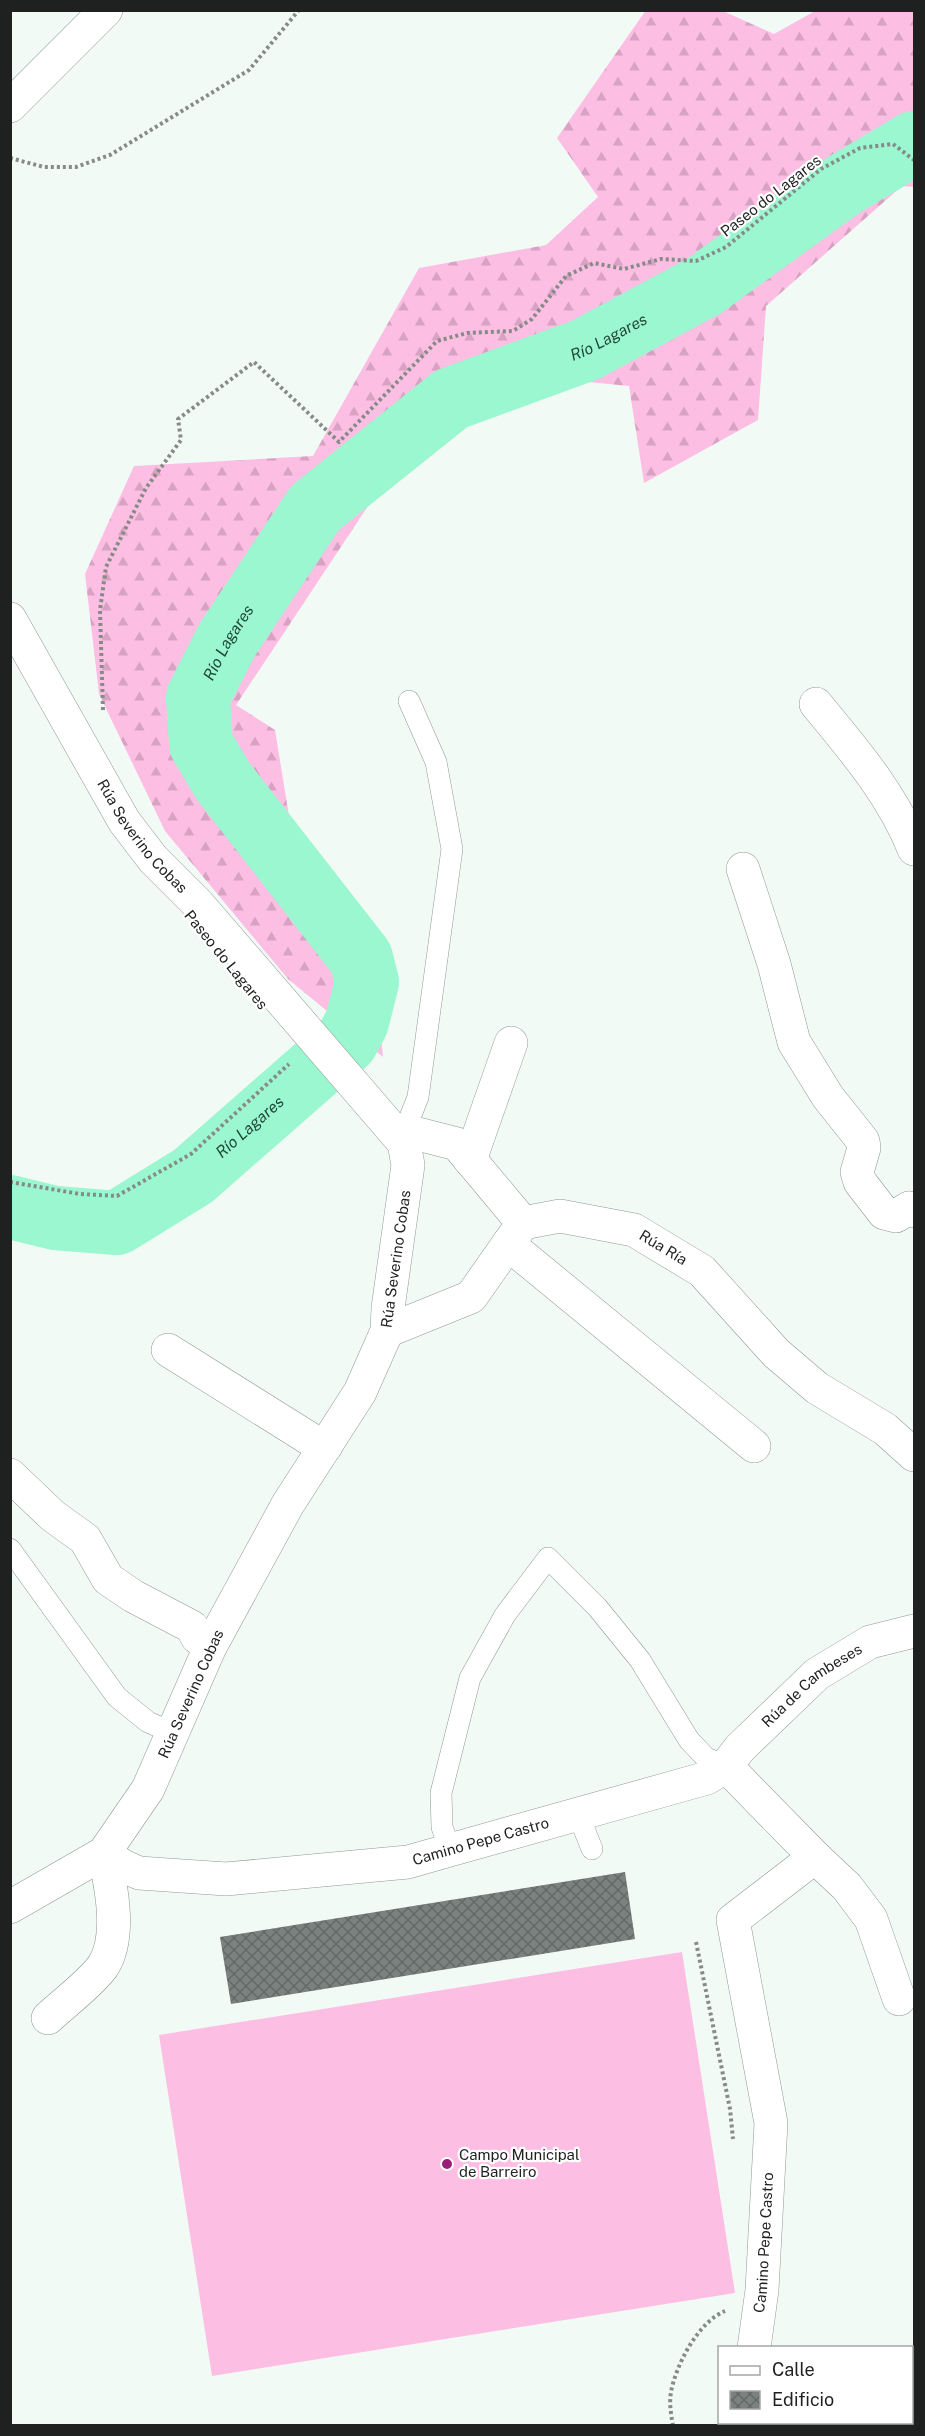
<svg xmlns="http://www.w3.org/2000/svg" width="925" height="2436" font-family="'Public Sans',sans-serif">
<defs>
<pattern id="forest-firs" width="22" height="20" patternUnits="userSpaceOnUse" patternTransform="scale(1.5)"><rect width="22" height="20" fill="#fdbee3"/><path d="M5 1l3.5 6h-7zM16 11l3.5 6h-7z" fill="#d8a3c2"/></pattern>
<pattern id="building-cross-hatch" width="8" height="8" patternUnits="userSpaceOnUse" patternTransform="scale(1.5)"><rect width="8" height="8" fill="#7a817e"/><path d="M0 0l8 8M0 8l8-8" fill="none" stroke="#636967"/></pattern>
</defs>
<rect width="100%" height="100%" fill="#f2faf6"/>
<path fill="url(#forest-firs)" d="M646 10 723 11 774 34 815 11H914V187L902 186 766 306 758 420 644 483 629 386 459 369 236 705 275 730 289 816 372 932 383 1057 288 979 165 831 99 694 85 574 134 466 313 456 419 268 546 245 598 197 557 138Z"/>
<path fill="#fdbee3" d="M682 1952 735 2293 212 2376 159 2035Z"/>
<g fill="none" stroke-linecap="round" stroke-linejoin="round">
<path stroke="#9af7cf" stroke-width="64" id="s1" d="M10 1207 55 1218 117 1223 193 1176 346 1042 357 1022 367 982 361 958 223 781 201 744 198 697 227 640 315 508 451 399 585 350 704 286 842 186 914 143"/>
</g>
<path fill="url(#building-cross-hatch)" d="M625 1872 635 1939 231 2004 220 1937Z"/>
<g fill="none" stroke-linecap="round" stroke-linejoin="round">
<defs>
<path id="lane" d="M394 1132 409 1120 418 1097 452 849 436 762 409 701
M10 1549 117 1697 148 1722 173 1733
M578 1814 592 1849
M450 1850 442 1827 441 1793 470 1678 505 1615 548 1558 597 1607 640 1660 689 1740 706 1758 726 1766"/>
<g id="street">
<path d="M10 106 106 10"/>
<path id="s2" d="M10 619 124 821 153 859 199 905 404 1143 408 1165 388 1308 387 1331 360 1392 288 1504 210 1647 148 1789 104 1853 10 1907"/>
<path d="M816 704C854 750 892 794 914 849"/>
<path d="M743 869 774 964 794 1042 828 1097 863 1141 864 1148 857 1172 860 1182 884 1213 896 1216 909 1208 914 1211"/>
<path d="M404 1143 418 1134 457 1144 523 1223"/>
<path d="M470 1160 511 1043"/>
<path d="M508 1244 754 1446"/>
<path id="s3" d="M387 1331 471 1297 523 1223 560 1216 634 1230 702 1271 776 1353 817 1388 885 1429 914 1455"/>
<path d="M168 1350 310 1439 326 1446"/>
<path d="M10 1475 53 1516 85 1539 108 1579 133 1596 192 1627 197 1637 210 1647"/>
<path d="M726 1766 815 1857 847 1887 871 1919 899 1999"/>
<path id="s4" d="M104 1853 123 1866 139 1873 226 1879 408 1862 450 1850 707 1778 726 1766 740 1748 817 1674 870 1642 914 1631"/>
<path d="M48 2018C63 2004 92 1982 103 1966 122 1937 111 1885 104 1853"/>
<path id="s5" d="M754 2348 762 2290 771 2123 733 1920 815 1857"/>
<path d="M745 2426V2422"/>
</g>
</defs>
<use href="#lane" stroke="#919894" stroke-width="22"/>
<use href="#street" stroke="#919894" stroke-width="34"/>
<path stroke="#868b88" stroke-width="4" stroke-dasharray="3 3" stroke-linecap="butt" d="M10 158 44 167H76L110 155 249 70 299 10
M103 710 100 610 106 567 146 488 181 440 178 419 254 362 339 442 437 341 467 333 513 331 532 319 566 276 594 263 624 269 661 259 696 261 726 247 821 169 860 148 893 144 914 160
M10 1182 80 1194 117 1196 191 1154 289 1064
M696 1942 730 2109 733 2139
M673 2426C671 2414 669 2403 671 2392 676 2365 698 2322 725 2311"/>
<use href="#lane" stroke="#fff" stroke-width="21"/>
<use href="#street" stroke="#fff" stroke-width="33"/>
</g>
<circle fill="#9b1e76" stroke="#fff" stroke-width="2" cx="447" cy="2164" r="6"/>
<g text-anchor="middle" stroke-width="4.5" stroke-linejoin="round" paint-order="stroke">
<g font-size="15" fill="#1e211f" stroke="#fff">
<text transform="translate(771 196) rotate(-38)" y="5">Paseo do Lagares</text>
<text dy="5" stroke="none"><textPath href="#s2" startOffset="255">Rúa Severino Cobas</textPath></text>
<text transform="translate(226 960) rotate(51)" y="5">Paseo do Lagares</text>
<text dy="5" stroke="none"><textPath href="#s3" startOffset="328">Rúa Ría</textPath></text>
<text transform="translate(396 1259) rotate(-82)" y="5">Rúa Severino Cobas</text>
<text dy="5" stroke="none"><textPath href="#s4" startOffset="762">Rúa de Cambeses</textPath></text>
<text transform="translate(191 1694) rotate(-66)" y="5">Rúa Severino Cobas</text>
<text dy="5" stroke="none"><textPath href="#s4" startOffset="386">Camino Pepe Castro</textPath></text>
<text dy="5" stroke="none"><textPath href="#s5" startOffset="106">Camino Pepe Castro</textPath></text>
</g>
<g font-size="15" fill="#1e211f" stroke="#fff" text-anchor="start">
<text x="459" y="2160">Campo Municipal<tspan x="459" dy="17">de Barreiro</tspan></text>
</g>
<g font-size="16" font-style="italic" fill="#224a3a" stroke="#fff">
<text dy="6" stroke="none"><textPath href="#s1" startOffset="1371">Río Lagares</textPath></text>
<text dy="6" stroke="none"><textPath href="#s1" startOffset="867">Río Lagares</textPath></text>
<text dy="6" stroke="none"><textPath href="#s1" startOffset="273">Río Lagares</textPath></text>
</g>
</g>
<rect width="925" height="2436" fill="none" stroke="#1e211f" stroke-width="24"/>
<rect x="718" y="2346" width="195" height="78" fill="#ffffff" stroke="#a5a6a5" stroke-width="1.5"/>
<rect x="730" y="2366" width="30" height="9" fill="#ffffff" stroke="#a5a6a5" stroke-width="1.5"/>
<text x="772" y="2376" font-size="18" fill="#1e211f">Calle</text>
<rect x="730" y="2391" width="30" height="18" fill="url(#building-cross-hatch)" stroke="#a5a6a5" stroke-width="1.5"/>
<text x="772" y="2406" font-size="18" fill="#1e211f">Edificio</text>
</svg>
